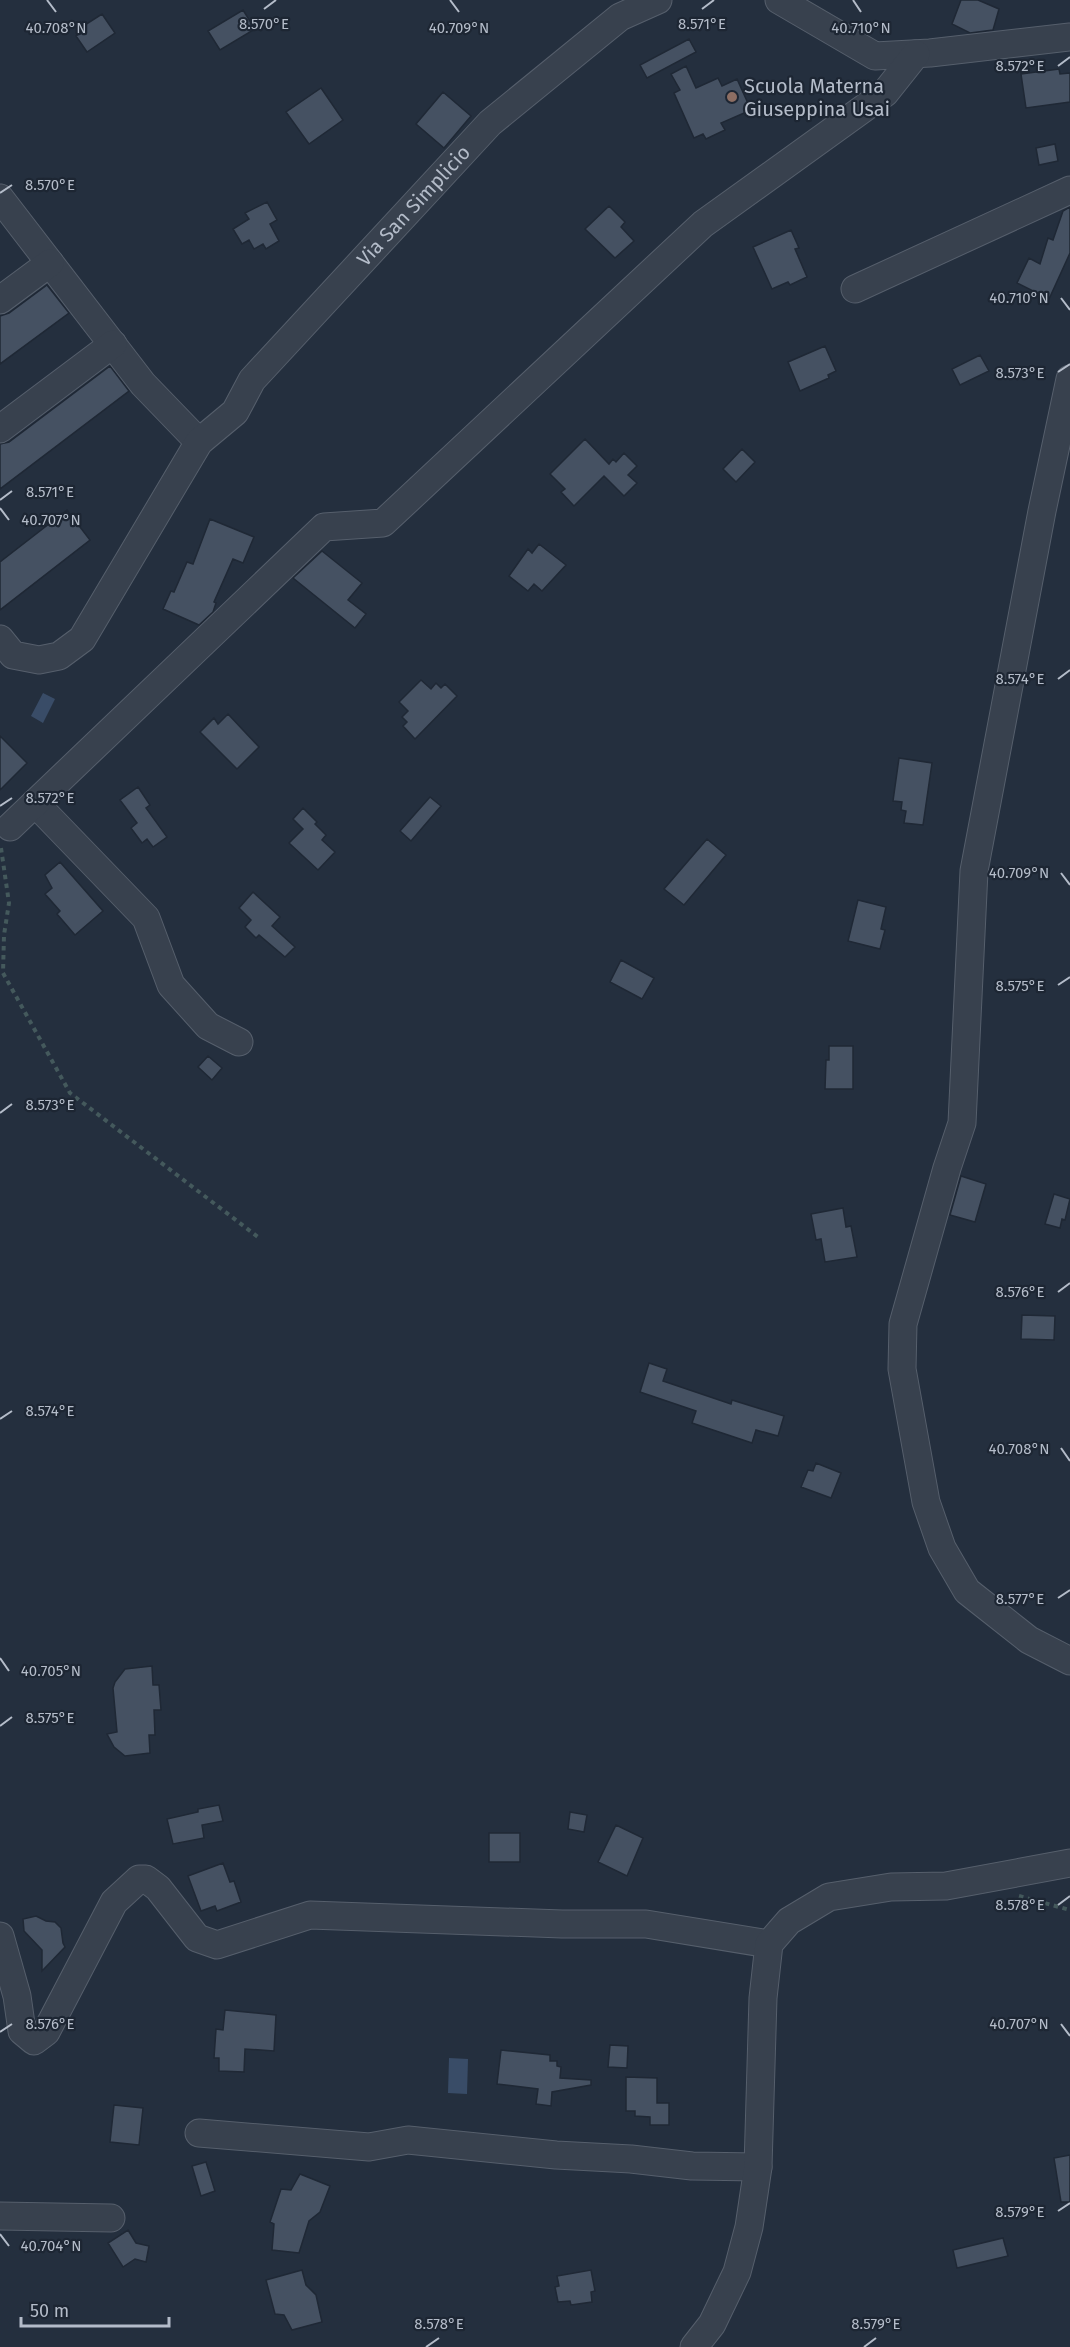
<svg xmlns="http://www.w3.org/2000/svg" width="1070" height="2347" font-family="'Fira Sans',sans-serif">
<rect width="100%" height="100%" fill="#242f3e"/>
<path fill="#394c67" d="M43 693 55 699 43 723 31 716Z
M449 2058 468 2059 467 2094 448 2093Z"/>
<path fill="#455162" stroke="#1f2835" stroke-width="1.5" d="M961 0H978L999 9 993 30 970 33 952 24Z
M243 10 255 29 220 50 208 31Z
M102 14 115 33 87 52 76 36 79 34 77 30Z
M689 39 696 52 647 78 640 65Z
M686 66 696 88 718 78 722 86 737 79 751 110 721 123 725 130 706 139 703 134 694 138 674 93 680 90 671 74Z
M1059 69 1060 74 1070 73V102L1026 108 1021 74Z
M321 88 343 120 309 144 286 112Z
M443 92 471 116 444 148 416 124Z
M1055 144 1058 161 1039 165 1036 148Z
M267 202 277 220 270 224 279 241 266 249 263 244 254 249 249 240 242 244 233 229 249 219 245 213Z
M609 206 625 222 621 227 634 241 615 258 585 229Z
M1070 207V253L1049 299 1017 283 1029 258 1040 264 1048 238 1053 240 1063 211Z
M791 230 799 248 795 249 807 277 790 285 788 282 772 289 753 247Z
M47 285 69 313 0 364V316L9 313Z
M825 346 836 371 828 375 829 378 800 391 788 362Z
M980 355 989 371 960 385 952 369Z
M110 366 129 391 0 489V444L9 442Z
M585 439 609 464 613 459 616 462 624 453 637 466 628 475 637 483 624 496 604 476 574 506 561 492 565 489 550 474Z
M742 449 755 462 736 482 723 469Z
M67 510 90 540 0 610V562Z
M210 519 254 537 243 563 233 559 214 602 216 603 213 612 199 625 163 609 171 591 174 592 187 562 193 564Z
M539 544 566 565 542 591 534 584 528 591 509 576 528 549 532 553Z
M322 551 362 583 348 600 366 614 355 628 293 578Z
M421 680 431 689 436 683 441 688 445 684 457 696 415 739 403 726 407 722 402 717 408 711 399 702Z
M228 714 259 747 237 769 200 732 214 718 218 724Z
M0 736 27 763 0 790Z
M899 758 932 763 923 825 904 823 906 811 901 810 902 802 893 801Z
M138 787 150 805 146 808 167 837 153 847 147 839 142 843 131 828 137 823 120 800Z
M430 797 441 806 411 841 400 831Z
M303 808 317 822 315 824 326 835 322 840 335 852 318 870 289 843 303 829 293 819Z
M707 839 726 855 684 905 664 889Z
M60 862 103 911 75 935 57 914 60 911 45 894 52 888 45 875Z
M253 892 280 917 272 926 295 947 285 957 259 935 256 938 245 927 251 920 239 908Z
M858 900 886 907 881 929 885 930 880 949 848 941Z
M621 960 654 978 642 999 610 982Z
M829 1046H853V1089H825L826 1060H829Z
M208 1056 222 1068 212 1080 198 1067Z
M961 1176 986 1184 975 1222 950 1215Z
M1054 1194 1070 1199 1065 1220 1062 1219 1060 1228 1045 1224Z
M843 1208 846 1227 851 1226 857 1257 825 1262 821 1239 816 1240 811 1214Z
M1022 1315 1055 1316 1054 1340 1021 1339Z
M649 1363 667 1369 663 1381 731 1404 732 1400 784 1416 778 1436 756 1430 752 1443 692 1423 696 1411 640 1392Z
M816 1463 841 1473 831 1498 801 1487 808 1470 813 1471Z
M152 1666 153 1685H159L161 1710H154L155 1735H149L150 1753 125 1756 114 1747 107 1734 117 1732 113 1688 115 1682 125 1669Z
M219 1805 223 1821 202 1825 204 1838 173 1844 167 1819 198 1812V1809Z
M570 1812 587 1815 584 1832 568 1829Z
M616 1825 643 1838 627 1876 598 1862Z
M489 1833H520V1862H489Z
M223 1863 230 1882 234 1881 241 1902 217 1911 215 1906 201 1911 188 1876Z
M36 1916 46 1921 55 1922 61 1928 63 1943 65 1947 42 1971V1950L24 1931 23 1919Z
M225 2010 276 2015 274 2051 245 2049 244 2072 219 2071V2058H214L216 2029 223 2030Z
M610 2045 628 2046 627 2068 608 2067Z
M501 2050 550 2055V2061H557V2066L561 2067 560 2078 591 2080V2085L552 2092 551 2106 536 2104 538 2089 497 2084Z
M626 2077 657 2078V2103H669V2125H650V2117L635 2116V2111H626Z
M114 2105 143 2108 139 2145 110 2142Z
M1070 2155V2202H1061L1054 2158Z
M206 2162 215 2191 201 2196 192 2166Z
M300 2174 330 2186 320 2212 309 2221 299 2253 272 2250 274 2224 270 2222 281 2189 291 2190Z
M128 2230 136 2243 149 2246 146 2262 135 2259 123 2267 108 2243Z
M1003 2238 1008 2256 957 2268 953 2250Z
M302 2270 306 2285 316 2295 322 2322 292 2330 284 2315 275 2314 266 2280Z
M591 2270 595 2291 591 2292 592 2302 571 2305 570 2301 558 2302 555 2287 559 2286 557 2276Z"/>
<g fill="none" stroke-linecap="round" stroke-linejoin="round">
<defs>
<g id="minor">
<path d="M779 0 875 56 930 53 1070 37"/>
<path d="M0 198 143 384 199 442"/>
<path d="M855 289 1070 190"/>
<path d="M0 300 50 263"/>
<path d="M1070 379 1042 511 974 871 962 1123 947 1168 903 1324 902 1369 926 1502 942 1548 967 1591 1029 1640 1070 1661"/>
<path d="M0 429 113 344"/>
<path id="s1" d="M0 639 13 655 39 660 59 656 82 639 199 442 235 412 252 380 490 123 620 17 658 0"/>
<path d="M35 803 146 918 171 985 208 1026 239 1042"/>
<path d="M10 827 324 527 383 523 703 224 885 93 916 54"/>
<path d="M0 1936 17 1996 22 2031 34 2041 46 2032 114 1902 139 1879H146L158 1888 197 1938 217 1945 310 1915 562 1924H646L769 1944"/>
<path d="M199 2133 369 2147 408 2140 556 2155 631 2159 692 2166 758 2167"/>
<path d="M0 2216 111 2218"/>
<path d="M694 2347 712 2324 737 2272 749 2227 758 2167 763 1998 769 1944 789 1921 829 1897 891 1887 946 1886 1070 1863"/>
</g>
</defs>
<use href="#minor" stroke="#565f6c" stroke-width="29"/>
<path stroke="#44595c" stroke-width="4" stroke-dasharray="4.5 4.5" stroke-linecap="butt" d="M1 848 9 903 4 935 3 973 70 1093 258 1237
M1019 1896 1070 1910"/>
<use href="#minor" stroke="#38414e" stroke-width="27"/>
</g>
<path fill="none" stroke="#b4bcc9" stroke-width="2" d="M47 0 56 12M450 0 459 12M853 0 861 12M264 9 276 0M702 9 714 0M1058 66 1070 57M0 193 12 185M1061 298 1070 310M1058 372 1070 364M0 500 12 491M0 508 9 520M1058 679 1070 670M0 806 12 798M1061 873 1070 885M1058 985 1070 977M0 1113 12 1104M1058 1292 1070 1283M0 1419 12 1411M1061 1448 1070 1461M1058 1598 1070 1590M0 1658 9 1671M0 1726 12 1717M1058 1905 1070 1896M1061 2024 1070 2036M0 2032 12 2024M1058 2211 1070 2203M0 2234 9 2246M426 2347 439 2338M864 2347 876 2338"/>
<circle fill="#8d6e63" stroke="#1d2633" stroke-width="2" cx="732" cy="97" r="6"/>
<g text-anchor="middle" stroke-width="4.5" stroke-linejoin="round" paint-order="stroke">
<g font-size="20" fill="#b4bcc9" stroke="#1d2633" text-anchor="start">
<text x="744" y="93">Scuola Materna<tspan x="744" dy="23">Giuseppina Usai</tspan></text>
</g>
<g font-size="20" fill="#b4bcc9" stroke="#1d2633">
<text dy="7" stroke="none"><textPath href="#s1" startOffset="646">Via San Simplicio</textPath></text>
</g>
</g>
<g font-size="15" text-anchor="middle" fill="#b4bcc9" stroke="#1d2633" stroke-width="4.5" stroke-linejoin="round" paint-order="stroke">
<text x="264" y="29">8.570°E</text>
<text x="702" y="29">8.571°E</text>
<text x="56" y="33">40.708°N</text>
<text x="459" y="33">40.709°N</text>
<text x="861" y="33">40.710°N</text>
<text x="1020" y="71">8.572°E</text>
<text x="50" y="190">8.570°E</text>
<text x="1019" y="303">40.710°N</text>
<text x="1020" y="378">8.573°E</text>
<text x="50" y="497">8.571°E</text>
<text x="51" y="525">40.707°N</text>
<text x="1020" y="684">8.574°E</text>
<text x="50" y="803">8.572°E</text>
<text x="1019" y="878">40.709°N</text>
<text x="1020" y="991">8.575°E</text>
<text x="50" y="1110">8.573°E</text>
<text x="1020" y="1297">8.576°E</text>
<text x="50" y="1416">8.574°E</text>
<text x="1019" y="1454">40.708°N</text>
<text x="1020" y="1604">8.577°E</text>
<text x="51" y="1676">40.705°N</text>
<text x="50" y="1723">8.575°E</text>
<text x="1020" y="1910">8.578°E</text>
<text x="1019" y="2029">40.707°N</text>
<text x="50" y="2029">8.576°E</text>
<text x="1020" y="2217">8.579°E</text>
<text x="51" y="2251">40.704°N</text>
<text x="439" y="2329">8.578°E</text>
<text x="876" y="2329">8.579°E</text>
</g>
<path d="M21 2317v9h148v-9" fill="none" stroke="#b4bcc9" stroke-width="3"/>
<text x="30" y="2317" font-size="18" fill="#b4bcc9" stroke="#1d2633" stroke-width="4.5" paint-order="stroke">50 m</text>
</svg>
